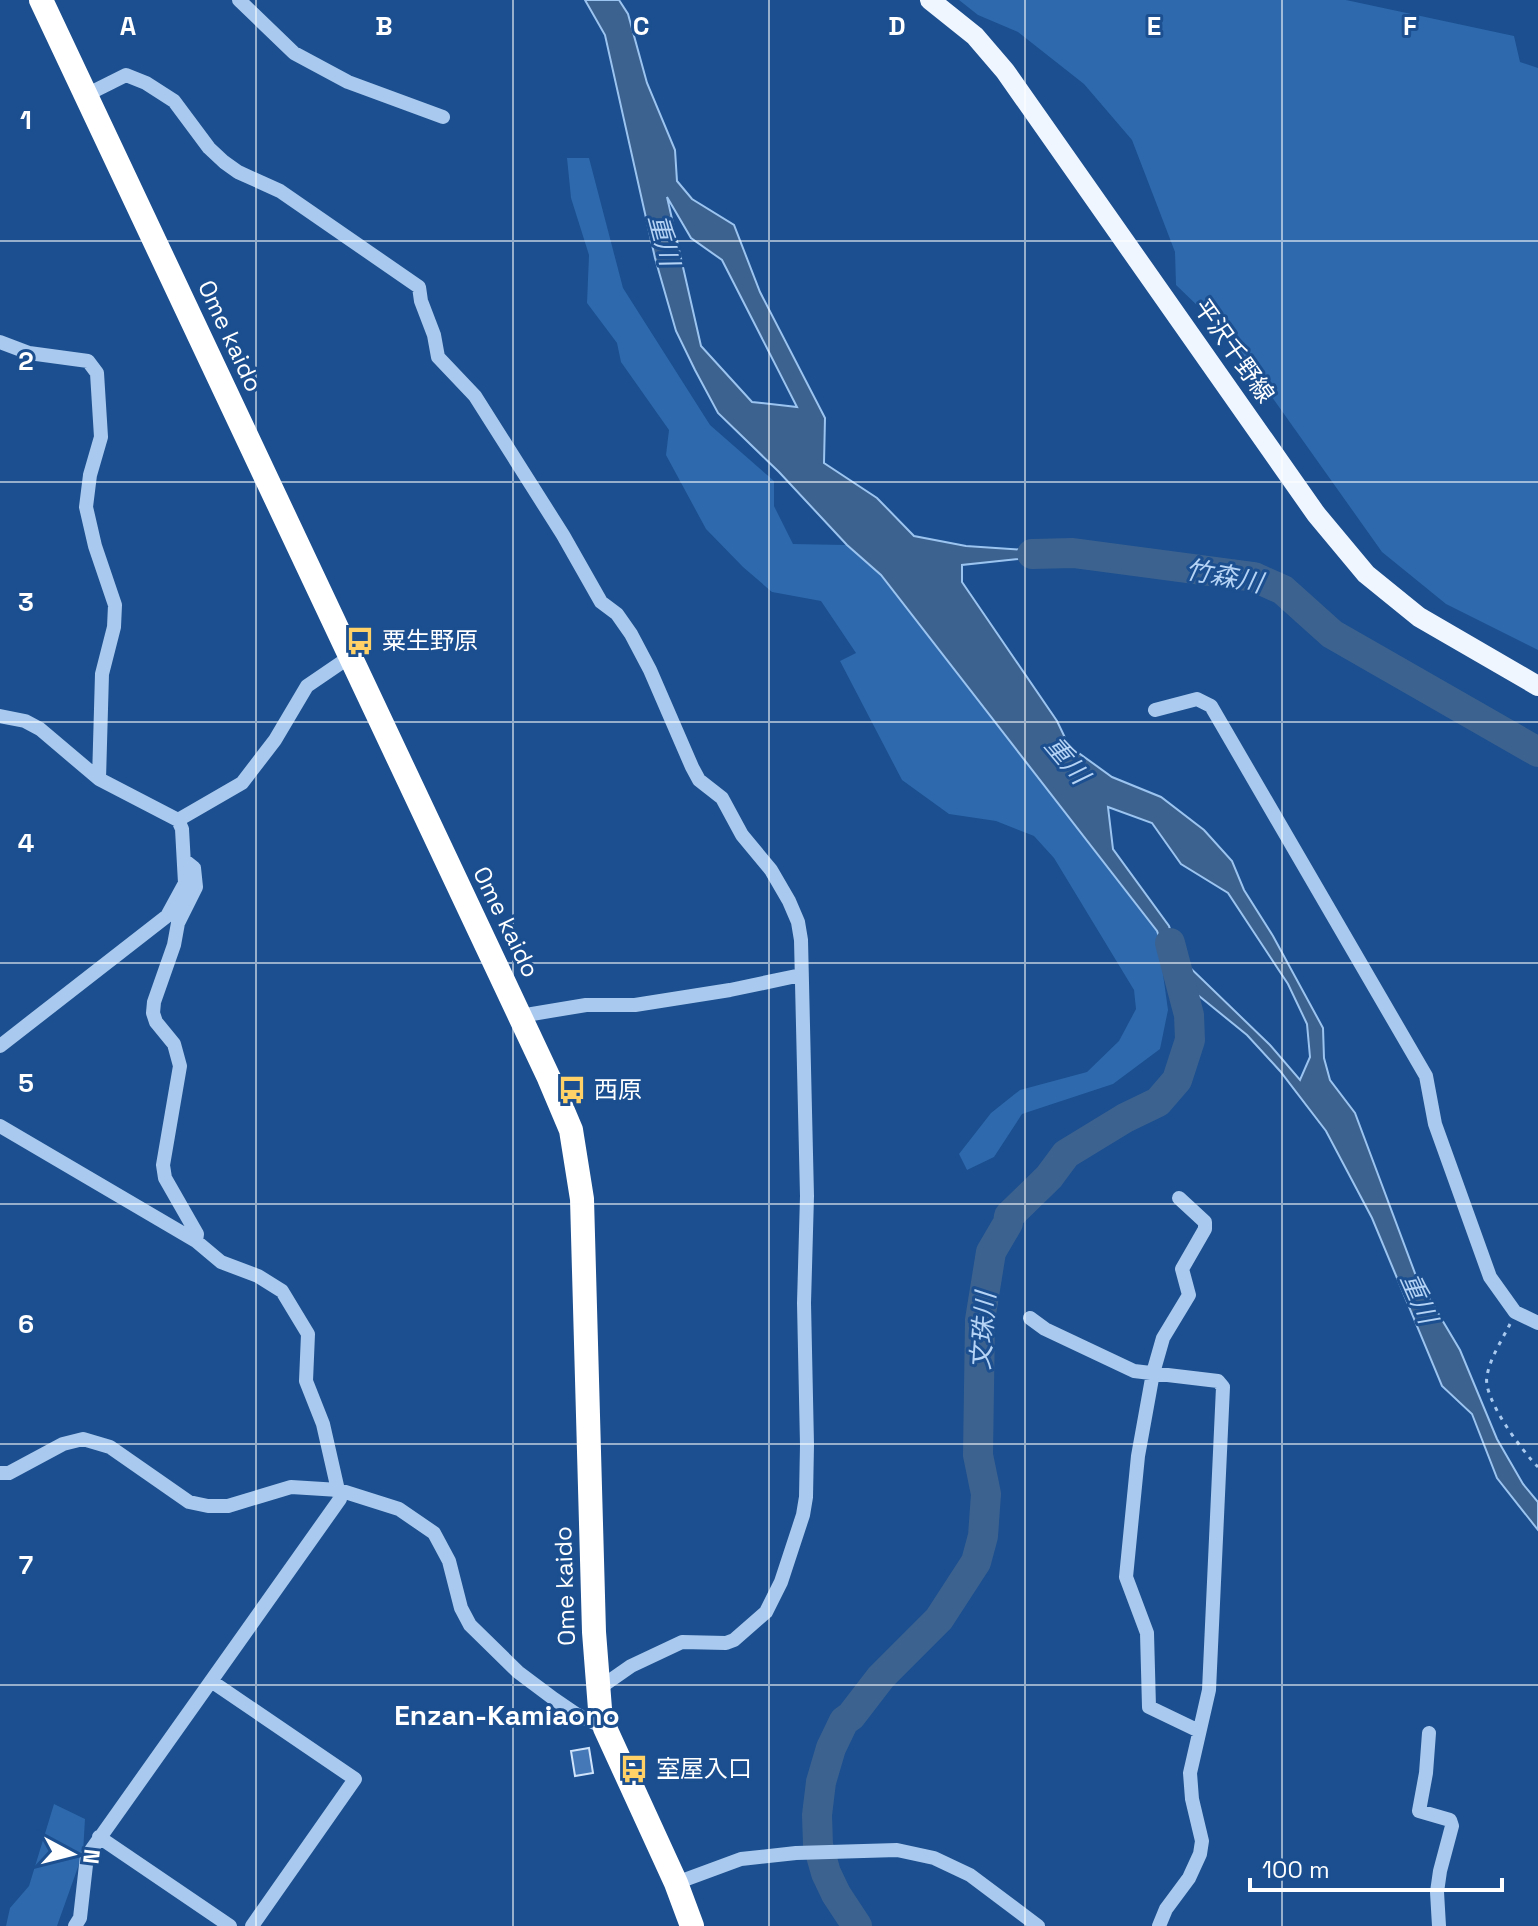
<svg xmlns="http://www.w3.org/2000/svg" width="1538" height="1926" font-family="'Space Grotesk','Noto Sans JP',sans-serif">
<rect width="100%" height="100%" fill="#1b4f8f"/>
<path fill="#2e69ad" d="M959 0H1346L1514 36 1520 62 1538 68V650L1446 604 1382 552 1228 335 1176 285 1175 252 1132 140 1084 84 1018 32 978 15Z
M567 158H589L623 288 710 425 774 481V506L793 544 847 545 881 575 1157 931 1168 1010 1160 1049 1113 1084 1022 1114 994 1157 967 1170 959 1154 991 1113 1020 1090 1087 1072 1119 1041 1136 1009 1134 990 1054 858 1034 836 996 821 949 814 902 780 840 661 856 653 821 601 772 592 743 567 706 529 666 455 669 430 621 362 617 343 587 303 589 255 571 198Z
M54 1804 85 1819 83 1853 57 1926H6L10 1908 29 1886Z"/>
<path fill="#3c6290" stroke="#9cc4f0" stroke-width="2" fill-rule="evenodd" d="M585 0H619L628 14 647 83 675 150 677 181 692 199 734 225 760 292 825 418 824 463 877 498 914 536 966 546 1073 553 962 565V582L1057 721 1069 746 1112 777 1161 797 1204 830 1232 861 1244 890 1273 936 1323 1028 1324 1058 1330 1080 1355 1113 1416 1276 1460 1350 1497 1439 1523 1484 1538 1502V1530L1497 1478 1472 1414 1442 1386 1372 1218 1326 1131 1280 1071 1247 1035 1172 974 1157 931 881 575 847 545 779 472 718 413 695 370 676 331 655 258 605 35ZM667 197 691 238 722 260 797 407 752 402 701 346ZM1108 807 1152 823 1181 864 1228 893 1288 984 1307 1024 1310 1057 1300 1080 1270 1045 1179 957 1169 926 1113 849Z"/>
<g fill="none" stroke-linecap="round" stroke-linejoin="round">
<path stroke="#3c6290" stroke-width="30" d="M1032 554 1073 553 1254 577 1283 590 1332 634 1538 752
M857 1926 836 1894 826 1873 818 1845 817 1815 821 1782 831 1748 844 1721 851 1716 881 1677 939 1619 976 1562 983 1536 986 1494 978 1455 980 1320 991 1252 1008 1223 1009 1216 1049 1177 1066 1154 1125 1118 1158 1102 1177 1080 1190 1040 1189 1015 1170 943"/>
</g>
<path fill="#4478b7" stroke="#cfe3fa" stroke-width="2" d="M589 1748 593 1773 575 1776 571 1751Z"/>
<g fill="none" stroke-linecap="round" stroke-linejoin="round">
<path stroke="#a9c9ee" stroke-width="3" stroke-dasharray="4 6" stroke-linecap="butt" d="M1510 1324C1502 1340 1490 1358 1487 1376 1482 1398 1523 1452 1538 1467"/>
<path stroke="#a9c9ee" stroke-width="14" d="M239 0 294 53 348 82 443 117
M86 95 126 75 146 83 174 101 209 148 224 162 238 172 280 191 419 287 421 301 434 335 438 357 475 396 563 535 601 602 617 614 631 634 650 670 692 767 699 780 722 798 742 835 771 870 789 901 798 922 801 940 807 1196 804 1303 807 1445 806 1497 803 1515 781 1582 766 1612 734 1640 726 1643 682 1642 631 1666 598 1689
M0 342 29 353 88 361 97 373 101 437 90 475 86 507 95 546 115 605 114 627 102 674 99 779
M1155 710 1197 699 1211 706 1426 1076 1435 1124 1490 1277 1515 1312 1538 1323
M0 716 25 721 40 729 99 779 178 820 182 829 185 883 167 916 0 1046
M178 820 242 783 275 740 307 686 351 656
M184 860 194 868 196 887 178 923 174 945 154 1002 153 1013 156 1022 174 1044 180 1066 163 1165 165 1178 197 1234 196 1241
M520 1016 586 1005H635L730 990 801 975
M0 1126 196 1241 221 1262 258 1276 282 1291 308 1334 306 1381 323 1424 340 1499 87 1856 80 1918 75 1926
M1179 1198 1205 1222V1229L1182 1269 1189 1295 1163 1338 1153 1373 1138 1456 1126 1577 1147 1633 1149 1707 1199 1731
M1030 1318 1045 1329 1134 1371 1218 1381 1223 1387 1209 1690 1190 1773 1192 1799 1202 1841 1200 1854 1189 1878 1166 1909 1159 1926
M0 1473H9L63 1444 83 1439 110 1447 189 1502 208 1506H228L291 1487 339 1490 399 1509 434 1533 449 1561 461 1608 470 1625 518 1672 554 1699 576 1714 605 1728
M211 1681 355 1779 252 1926
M1429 1733 1426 1773 1419 1811 1450 1820 1452 1826 1440 1871 1437 1892 1439 1926
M99 1837 230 1926
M676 1883 741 1859 796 1853 897 1850 934 1858 970 1875 1038 1926"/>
<path stroke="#f0f6ff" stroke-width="20" d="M930 0 975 36 1005 71 1316 514 1366 574 1419 617 1538 686"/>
<path stroke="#fff" stroke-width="24" d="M41 0 549 1078 571 1130 582 1199 594 1632 600 1709 605 1728 676 1883 692 1926"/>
</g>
<path fill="none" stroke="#fff" stroke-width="2" stroke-opacity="0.55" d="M256 0V1926M513 0V1926M769 0V1926M1025 0V1926M1282 0V1926M0 241H1538M0 482H1538M0 722H1538M0 963H1538M0 1204H1538M0 1444H1538M0 1685H1538"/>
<defs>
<symbol id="bus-bare" viewBox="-9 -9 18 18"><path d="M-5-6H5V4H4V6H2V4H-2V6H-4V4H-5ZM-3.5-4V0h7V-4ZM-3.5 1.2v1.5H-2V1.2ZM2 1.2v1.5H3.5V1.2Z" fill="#ffd166" stroke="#1b4f8f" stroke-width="2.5" paint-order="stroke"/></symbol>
</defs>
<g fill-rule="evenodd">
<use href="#bus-bare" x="340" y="621" width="40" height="40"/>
<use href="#bus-bare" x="552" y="1070" width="40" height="40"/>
<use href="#bus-bare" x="614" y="1749" width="40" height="40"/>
</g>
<g text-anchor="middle" stroke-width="6" stroke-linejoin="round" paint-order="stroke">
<g font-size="24" fill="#fff" stroke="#1b4f8f">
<text transform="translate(230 336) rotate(65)" y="8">Ome kaido</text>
<text transform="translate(1234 351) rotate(55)" y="8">平沢千野線</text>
<text transform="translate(506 922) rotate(64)" y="8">Ome kaido</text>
<text transform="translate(565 1586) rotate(-92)" y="8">Ome kaido</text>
</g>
<g font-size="24" fill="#fff" stroke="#1b4f8f" text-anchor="start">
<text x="382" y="649">粟生野原</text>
<text x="594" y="1098">西原</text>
<text x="656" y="1777">室屋入口</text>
</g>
<g font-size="26" font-style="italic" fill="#b5d3f5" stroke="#1b4f8f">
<text transform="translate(664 240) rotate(75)" y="9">重川</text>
<text transform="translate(1224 576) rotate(11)" y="9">竹森川</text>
<text transform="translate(1067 760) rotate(50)" y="9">重川</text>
<text transform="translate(1419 1298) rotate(66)" y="9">重川</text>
<text transform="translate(983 1331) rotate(-86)" y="9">文珠川</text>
</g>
<g font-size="28" font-weight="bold" fill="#fff" stroke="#1b4f8f">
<text x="507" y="1725">Enzan-Kamiaono</text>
</g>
</g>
<g font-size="26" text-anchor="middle" font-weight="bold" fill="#fff" stroke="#1b4f8f" stroke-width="6" stroke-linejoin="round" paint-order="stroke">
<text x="128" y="35">A</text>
<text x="384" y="35">B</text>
<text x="641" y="35">C</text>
<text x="897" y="35">D</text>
<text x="1154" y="35">E</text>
<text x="1410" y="35">F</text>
<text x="26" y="129">1</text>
<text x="26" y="370">2</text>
<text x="26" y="611">3</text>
<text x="26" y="852">4</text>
<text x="26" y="1092">5</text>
<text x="26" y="1333">6</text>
<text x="26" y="1574">7</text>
</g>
<g transform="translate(72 1854) rotate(97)" stroke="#1b4f8f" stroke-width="6" paint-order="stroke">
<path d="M0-6L14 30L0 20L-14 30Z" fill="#ffffff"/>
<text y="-12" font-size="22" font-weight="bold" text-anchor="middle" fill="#ffffff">N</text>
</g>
<path d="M1250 1878v12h252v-12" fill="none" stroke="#ffffff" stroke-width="4"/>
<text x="1262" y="1878" font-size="24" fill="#ffffff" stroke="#1b4f8f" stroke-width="6" paint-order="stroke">100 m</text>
</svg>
